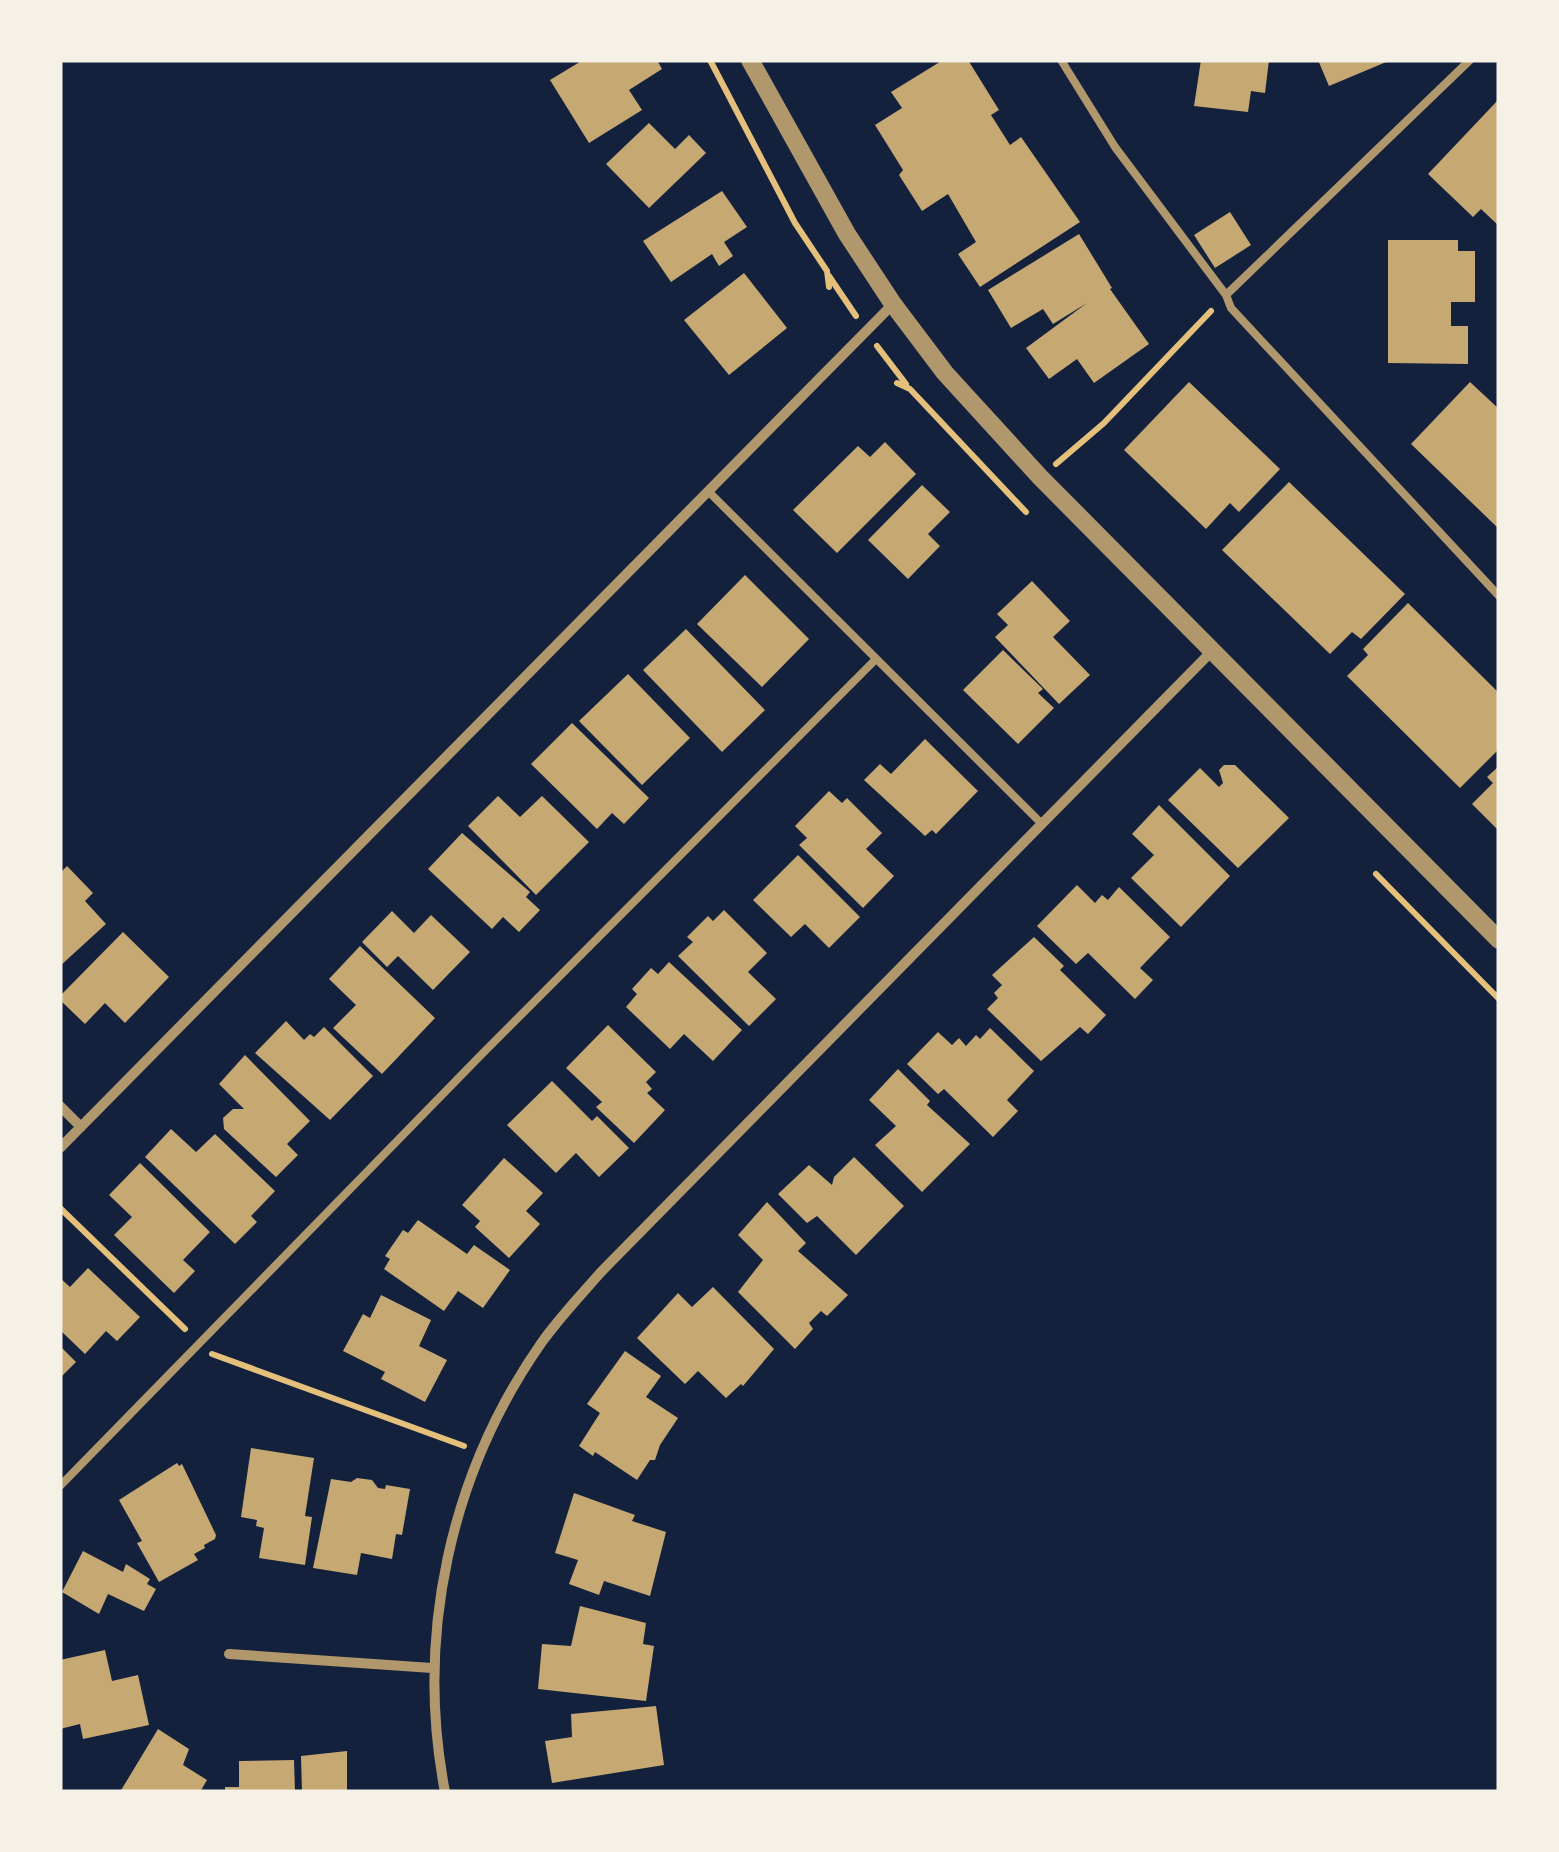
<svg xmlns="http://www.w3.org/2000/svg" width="1559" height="1852" font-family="'Times New Roman',serif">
<rect width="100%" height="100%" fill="#14213d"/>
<path fill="#c6a872" d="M583 60H657L662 69 629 90 642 110 589 143 550 80Z
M943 60H968L999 110 991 115 1010 145 1021 137 1080 222 980 287 958 254 976 242 948 194 922 211 899 175 903 170 875 125 902 108 891 92Z
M1201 60H1269L1265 93 1251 91 1248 112 1194 106Z
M1318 60H1391L1329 86Z
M1499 99V226L1481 209 1473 217 1428 174Z
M649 123 675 149 689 135 706 153 649 208 606 164Z
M722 191 747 227 724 242 733 256 719 266 712 254 671 282 643 241Z
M1230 212 1251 245 1215 268 1194 235Z
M1079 234 1112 288 1110 289 1149 344 1094 383 1077 359 1049 379 1026 348 1087 303 1053 324 1043 309 1011 328 988 290Z
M1388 240H1458V251H1475V302H1451V326H1468V364L1388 363Z
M744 273 787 328 729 375 684 320Z
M1189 382 1280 469 1239 512 1230 503 1206 529 1124 450Z
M1470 382 1499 409V529L1411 444Z
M885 442 916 474 837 553 793 510 858 446 870 457Z
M1289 482 1405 594 1361 639 1352 632 1330 654 1222 550Z
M922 485 950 512 928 534 940 546 908 579 868 540Z
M745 575 809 639 762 687 697 624Z
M1032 581 1070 621 1053 637 1090 675 1059 704 995 637 1008 625 997 614Z
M1408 603 1499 693V749L1460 788 1347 676 1368 655 1363 649Z
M686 629 765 710 722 752 643 670Z
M1003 650 1043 689 1038 693 1054 708 1018 744 963 690Z
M628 674 690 738 642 785 579 721Z
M572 723 649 798 624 824 612 813 597 829 531 764Z
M925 739 978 791 936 834 932 830 925 836 864 780 880 764 891 774Z
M1224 765H1235L1289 818 1238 868 1168 800 1200 768 1219 787 1223 783 1219 770Z
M1499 766V831L1472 804 1493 783 1487 777Z
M829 791 842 803 847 798 882 833 866 849 894 876 863 908 799 845 807 838 795 826Z
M498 796 520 817 542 796 589 842 536 895 468 826Z
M1159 805 1230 876 1181 927 1131 878 1154 855 1132 834Z
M462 833 530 892 526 897 540 910 519 932 503 917 492 929 428 869Z
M798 855 860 917 829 948 805 924 791 937 753 900Z
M67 866 93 893 85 901 106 924 60 966V873Z
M1077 885 1095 903 1102 895 1108 900 1119 887 1170 937 1140 968 1153 980 1135 999 1088 953 1076 964 1037 926Z
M724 910 767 953 748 972 776 999 749 1026 678 956 693 942 687 937 708 916 713 921Z
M392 911 414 933 431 915 470 952 433 990 398 956 387 967 362 942Z
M123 932 169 977 125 1023 105 1003 85 1024 60 1000V996Z
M1034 937 1064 966 1060 970 1106 1015 1088 1034 1080 1027 1041 1061 987 1009 998 998 994 993 1002 985 992 975Z
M360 946 435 1018 382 1074 333 1028 356 1005 329 979Z
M669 962 742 1030 713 1061 684 1034 670 1049 626 1007 637 994 632 989 651 968 658 974Z
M286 1021 304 1040 310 1034 314 1037 324 1027 373 1076 330 1120 255 1053Z
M608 1025 656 1072 646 1082 652 1089 647 1093 665 1110 634 1143 596 1107 602 1102 566 1068Z
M990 1028 1034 1071 1007 1100 1018 1111 993 1137 944 1089 938 1094 907 1064 938 1032 952 1045 959 1038 966 1046 976 1035 980 1039Z
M245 1055 310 1121 287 1144 298 1155 276 1177 224 1129 223 1118 233 1109H244L219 1084Z
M898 1069 930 1101 927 1105 970 1144 922 1192 875 1145 896 1126 869 1100Z
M552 1081 592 1121 597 1116 629 1148 599 1177 576 1153 556 1173 507 1125Z
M171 1129 196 1152 215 1134 275 1191 251 1216 257 1222 235 1244 145 1157Z
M854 1157 904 1206 856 1255 817 1216 807 1223 778 1194 809 1165 832 1185 834 1177Z
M504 1158 543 1193 526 1211 540 1224 509 1258 475 1227 480 1221 462 1205Z
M140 1163 210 1232 183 1260 195 1271 174 1293 114 1235 132 1217 109 1195Z
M767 1202 806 1243 798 1251 848 1295 827 1316 821 1311 809 1323 813 1329 795 1349 738 1292 763 1260 738 1235Z
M418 1220 467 1254 474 1245 510 1270 483 1308 458 1291 444 1311 384 1269 390 1259 385 1256 403 1230 408 1233Z
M88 1268 140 1317 117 1341 106 1331 85 1354 60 1330V1278L70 1287Z
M713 1287 774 1349 743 1386 741 1384 726 1398 698 1371 685 1384 637 1338 678 1293 692 1307Z
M381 1295 431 1320 419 1346 447 1360 425 1402 381 1379 385 1372 343 1351 363 1314 370 1318Z
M60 1346 76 1362 60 1378Z
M625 1351 661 1376 646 1397 678 1418 660 1445 655 1460H650L637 1480 595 1452 593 1456 579 1446 600 1413 587 1404Z
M251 1448 314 1458 305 1516 312 1517 305 1565 259 1558 264 1528 256 1526 257 1520 241 1517Z
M177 1463 179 1466 182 1464 216 1535 215 1539 204 1545 205 1548 194 1554 198 1560 159 1582 137 1543 142 1541 119 1500Z
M357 1478 372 1480 378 1488 385 1489 386 1485 410 1489 402 1535 396 1534 392 1559 361 1553 357 1575 313 1568 331 1479 351 1482Z
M574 1493 635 1515 632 1521 666 1532 650 1596 604 1581 599 1595 569 1584 578 1560 555 1553Z
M83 1551 123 1572 126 1564 150 1579 147 1584 156 1589 144 1611 108 1594 99 1614 62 1592Z
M580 1606 646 1623 643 1644 654 1646 646 1701 538 1689 542 1644 571 1646Z
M105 1650 112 1681 138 1675 149 1725 83 1739 80 1724 60 1729V1660Z
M656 1706 664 1765 552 1783 545 1741 572 1737 571 1714Z
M158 1729 189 1749 183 1765 207 1780 200 1792H120Z
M347 1751V1792H302L301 1756Z
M294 1760 295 1792H225V1787H239V1761Z"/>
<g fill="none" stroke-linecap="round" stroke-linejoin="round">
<path stroke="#e5c07b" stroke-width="6" d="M710 60 795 223 827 271 829 287
M829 276 856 316
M877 346 906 384
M897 383 910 389 1026 512
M1056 464 1104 423 1211 311
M1376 874 1499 999
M60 1208 185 1329
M212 1354 464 1446"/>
<path stroke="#b1986c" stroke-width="8" d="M1061 60 1115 147 1226 295 1231 308 1499 596
M1226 295 1470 60
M708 491 1042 824
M60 1486 482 1054 876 659"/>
<path stroke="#b1986c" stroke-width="10" d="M60 1106 81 1127
M60 1148 893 304
M229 1654 432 1668
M445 1792C415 1636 450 1473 542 1342 560 1317 581 1295 601 1272L1213 650"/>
<path stroke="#b1986c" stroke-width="18" d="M750 60 847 234 893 304 945 373 1040 477 1499 940"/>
</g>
<rect width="1559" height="1852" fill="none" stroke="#f6f1e7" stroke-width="125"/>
</svg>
